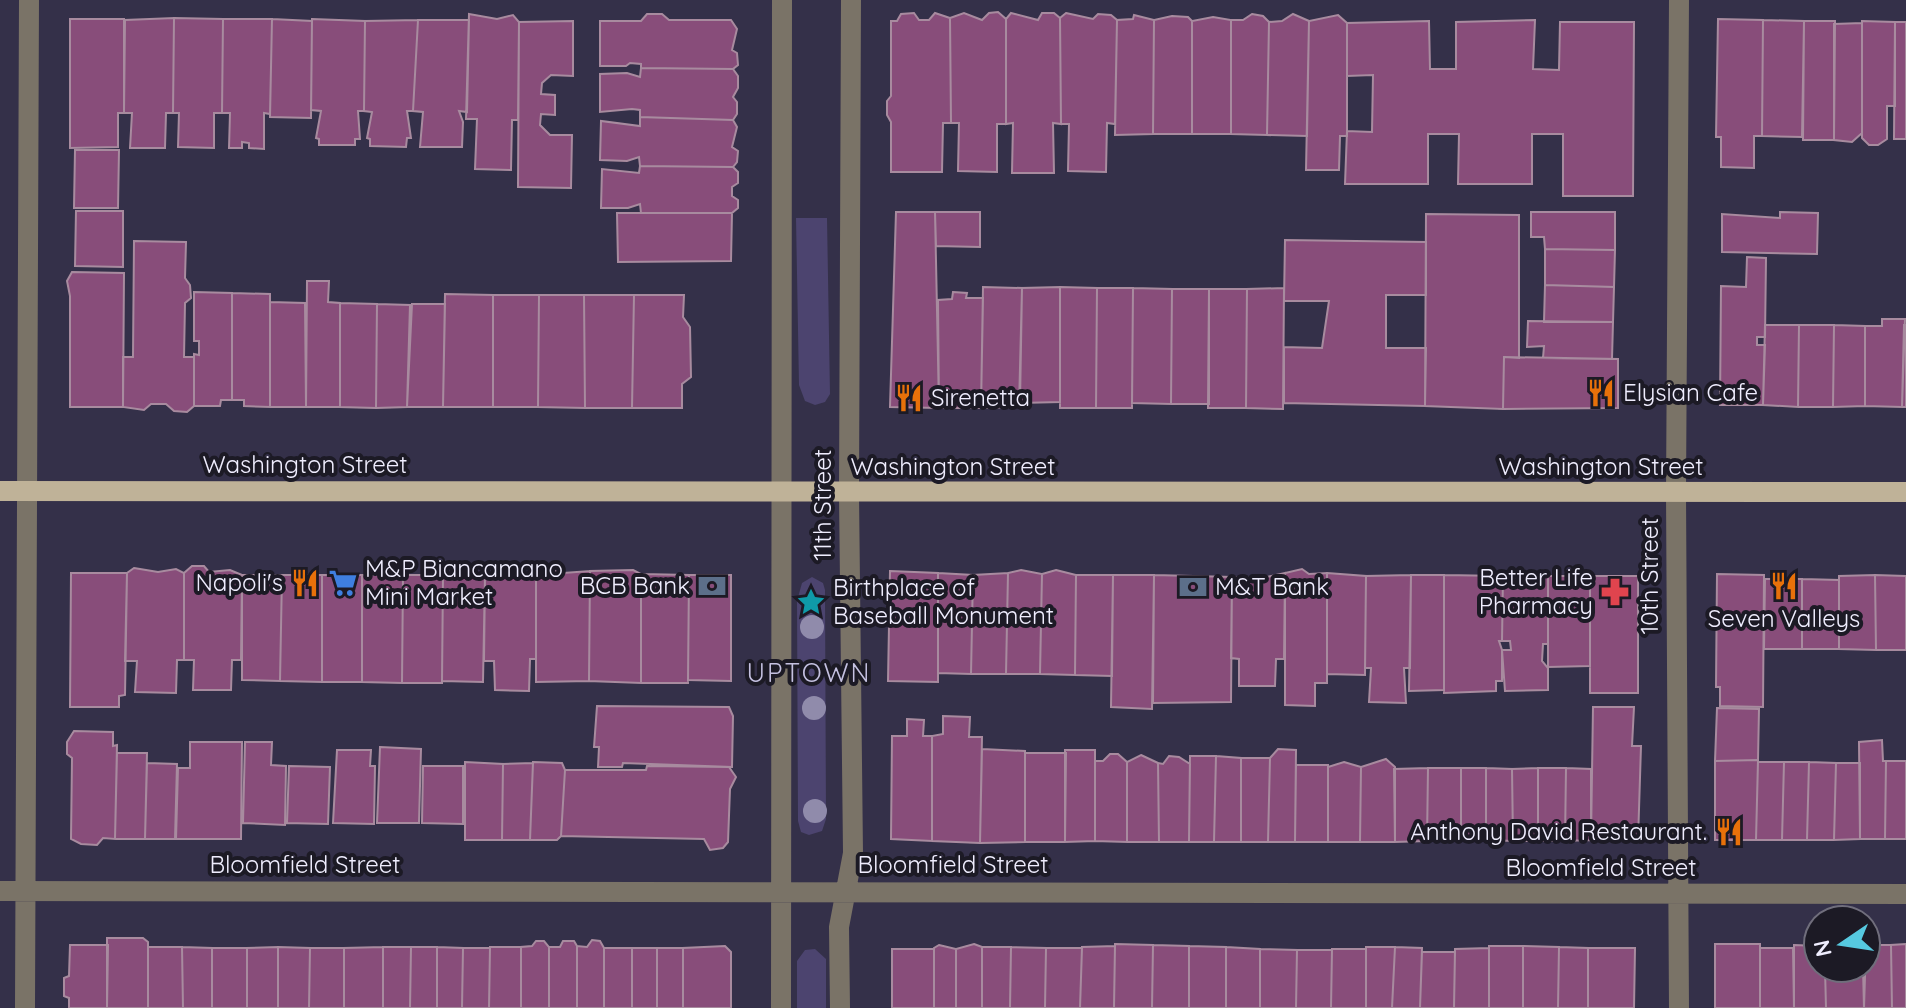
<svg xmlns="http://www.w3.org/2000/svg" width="1906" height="1008" font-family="Quicksand,sans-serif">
<rect width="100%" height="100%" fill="#343049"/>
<path fill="#4c446f" d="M796 218H827L830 394 825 402 815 405 805 401 799 385Z
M812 577 823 583 825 590 826 819 822 831 809 835 801 832 798 821 797 601 802 583Z
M815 949 826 959V1008H797V961L805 950Z"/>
<path fill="#884d7a" stroke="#a88b9f" stroke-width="2" d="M998 12 1006 19V124H997V172L958 171 959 123H951L950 18 964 13 982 20 989 13Z
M914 13 919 20H929L935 13 950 18 951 123H943L942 172H891V122L887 115V101L891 96V21H897L901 14Z
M1011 13 1038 20 1042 13H1054L1060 18 1061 124 1053 123 1054 173H1012L1013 123 1006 124V19Z
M1066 13 1093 19 1098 14 1111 15 1117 20 1115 124 1107 123 1106 172 1068 171 1069 124H1061L1060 18Z
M469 14 497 19 513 15 519 22 518 120H512L511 170 475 169 477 119H466Z
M647 14H662L669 20H731L737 29 732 50 737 53 738 65 733 69 641 68V64L630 63 626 66H600V21H641Z
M1252 14 1263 16 1269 22 1267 135 1231 134V20H1243Z
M1293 14 1309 21 1307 136 1267 135 1269 22 1282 21Z
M1134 15 1154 20 1153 134 1115 135 1117 20 1133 19Z
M1338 15 1347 23V136H1340L1339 170H1306L1309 21Z
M1172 16 1188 17 1192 21V134H1153L1154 20Z
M1213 17 1231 20V134H1192V21Z
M174 18 223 19 222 113H214V148L178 147 179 113H173Z
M174 18 173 113H166L165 148H130L132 113H124L125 20Z
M70 19H124V113H118V147L70 148Z
M223 19H272L270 114 264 113V149L249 148V143L242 142V148H229L230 113H222Z
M272 19 312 21 311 118 270 117Z
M312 19 365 21 364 111H358L360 139H355V145H319V139L316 138 321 111 311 110Z
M1718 19 1763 20 1762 136H1754V168L1721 167V137H1716Z
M418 20H469L467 112 459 111 463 122 462 147H420L423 112 413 111Z
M418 20 413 111H407L411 138H407L406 147 370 146V139L367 138 372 112 364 111 365 21Z
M1535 20 1533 69 1559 70 1560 22H1634L1633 196H1563V134H1532V184H1458L1459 134H1428V184H1345L1347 131 1372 132 1373 75 1347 76V23L1429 21 1430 69H1456V22Z
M1763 20 1804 21 1802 137 1762 136Z
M573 21V76L551 75 542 83 541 94 555 95V115L541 114 540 125 550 135H572L571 188 518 187 519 22Z
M1804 21H1835L1834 140H1803Z
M1862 21 1895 22V106H1887V139L1878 145H1869L1862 138Z
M1895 22H1906V139H1894Z
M1862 23V133L1852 142 1834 140V24Z
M641 68 733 69 738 76V88L733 97 737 102V114L733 120 640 117V110L632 109 600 112V74L627 73 640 77Z
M640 117 733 120 737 127 732 147 738 151 737 162 733 167 640 166 639 157 627 161 600 160 601 121 640 126Z
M75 150H119L118 208H74Z
M640 166 733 167 738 172V183L732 187V196L738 200V208L732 213H641L640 204 628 208H601L602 169 639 173Z
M76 211H123V267L75 266Z
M896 212H935L939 408 890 407Z
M935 212H980V247L936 246Z
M1531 212H1615V250L1545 249 1544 237H1531Z
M1780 212 1818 213 1817 254 1722 252V214L1780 218Z
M617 213H732L731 261 618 262Z
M1426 214 1519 215V358L1504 357 1503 409 1425 406Z
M1285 240 1426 242V295H1386V348H1426L1425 406 1284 403V347L1322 348 1329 301H1284Z
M134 241 186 242 185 278 190 285 191 298 185 303 184 357H194V406L187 412 174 411 166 404H151L144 410 123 407V357H133Z
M1545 249 1615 250 1614 287 1545 285Z
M1747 257 1766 258 1765 337H1757V345H1765L1763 405H1720L1721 286 1746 287Z
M72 272 124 273 123 407H70V296L67 281Z
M307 281H329L328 302 340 303V407H306Z
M1545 285 1614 287 1613 322H1544Z
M983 287 1022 288 1019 407 981 408Z
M1060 287V402L1020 403 1022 288Z
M1060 287 1097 288 1096 408H1060Z
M1097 288H1133L1132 408H1096Z
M1133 288 1172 289 1171 404 1132 403Z
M1284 288 1283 409 1246 408 1247 289Z
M1172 289H1209V404H1171Z
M1209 289H1247L1246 408H1208Z
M194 292 232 293V400H221L220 406H194V354L199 355V341H194Z
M953 292 967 293 966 298H983L981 408H939L938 300 952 299Z
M232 293 270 294V407L244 406V400H232Z
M445 294 493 295V407H443Z
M493 295H539L538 407H493Z
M539 295H584L585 408 538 407Z
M584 295H634L632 408H585Z
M634 295H684L683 317 690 327 691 377 682 384V408H632Z
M270 302 305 303 306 407H270Z
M340 303 377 304 376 408 340 407Z
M377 304 410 305 407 407 376 408Z
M412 304H445L443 407H407Z
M1882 319H1905L1902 407 1865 406V326H1882Z
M1528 321 1613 322 1612 359 1543 358 1544 346 1527 347Z
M1765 325H1799L1798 407 1763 405Z
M1799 325H1834L1833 407H1798Z
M1834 325 1865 326V406L1833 407Z
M1904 325H1906V407H1902Z
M1504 357 1618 359V408L1503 409Z
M192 566H204L209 572 230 570 242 575 241 660H232L231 690H193L194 660H184V573Z
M134 568 158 572 176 569 184 573V660H177L176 693 135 692 137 661H125L127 573Z
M546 569 563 573 590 571 589 681 536 682V575Z
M1302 569 1309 574 1327 573V683H1315V706L1285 705V573Z
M633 570 641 574V683L589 681 590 571Z
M1021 570 1042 574 1040 674H1006L1008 573Z
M1056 570 1076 575 1075 675 1040 674 1042 574Z
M890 571 938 573V682L888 681Z
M71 573H127L125 695 119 696V707H70Z
M938 573 973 575 971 674 938 673Z
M1008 573 1006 674H971L973 575Z
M1285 573 1284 659H1276L1275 686H1239V659L1231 658 1232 577H1267Z
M1327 573 1366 576 1365 675 1327 674Z
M641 574 689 575 688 683H641Z
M1717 574 1764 575 1763 707 1720 706V687H1716Z
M242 575H282L280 681 242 680Z
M282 575H322V682L280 681Z
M322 575H362V682H322Z
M362 575H403L402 683 362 682Z
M403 575H443L442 683H402Z
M443 575H485L483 682 442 681Z
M485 575H536V659H530L529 691 495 690 494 661H484Z
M689 575H731V681L688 680Z
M1076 575H1113L1112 676 1075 675Z
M1113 575H1154L1152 709 1111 707Z
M1154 575 1232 577 1231 702 1153 703Z
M1411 575H1444V690L1409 691Z
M1411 575 1410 668H1404L1406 703 1369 702 1371 668H1365L1366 576Z
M1444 575 1503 576 1502 641H1499L1502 650V681H1496V691L1444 693Z
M1875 575 1876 650 1839 649V576Z
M1875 575 1906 576V650H1876Z
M1503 576H1548V644H1543L1542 661 1548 668V690L1505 691 1502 650H1511L1510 641H1502Z
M1548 576H1590V666L1548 667Z
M1590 576H1638V693H1590Z
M1765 579H1802V649H1764Z
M1802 579 1839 580V649H1802Z
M597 706 729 707 733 716 732 767 623 763 622 767H598L599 747H594Z
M1593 707H1634L1632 746H1641L1638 841 1591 840Z
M1717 708 1759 709 1758 760 1715 761Z
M943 716 970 717 969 737H982L980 843 932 841V736L943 734Z
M907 719 924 720 923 736H932V841L891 839 892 736H907Z
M74 731 113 732V746L117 745 115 839 103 838 97 845 81 844 71 839 72 758 67 754V742Z
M1882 740 1883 761H1886L1885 839H1860L1859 742Z
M190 742H242L241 839H176L178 768H190Z
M245 742H272L271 765 286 766 285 825 243 823Z
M380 747 421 749 419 823H377Z
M982 749 1025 751V842L980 843Z
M1278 749 1296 750 1295 842H1268L1270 758Z
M337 750H371L370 766H375L374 824 333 823Z
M1065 750H1095V841L1065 842Z
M117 753H147L145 839H115Z
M1025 753H1066L1065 842H1025Z
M1110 754H1118L1127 762V842L1095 841V761H1103Z
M1141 755 1158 763 1159 842H1127V762Z
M1169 756 1179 757 1190 764 1189 842H1159L1158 763 1163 764Z
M1190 756H1216L1214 842H1189Z
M1216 756 1241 758V842H1214Z
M1241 758H1270L1268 842H1241Z
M1386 759 1395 767V842H1360L1361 767Z
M1758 760 1756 840H1715V761Z
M1886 761H1906V839H1885Z
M465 762 503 764 502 840H465Z
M533 762 562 763 565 770 561 836 557 840H530Z
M1344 762 1361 767 1360 842H1328V767Z
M1758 762H1784L1782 840H1756Z
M1784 762H1809L1807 840H1782Z
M1809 762 1836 763 1834 840H1807Z
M147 763 177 764 175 839H145Z
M533 763 530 840H502L503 764Z
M1836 763H1860V839L1834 840Z
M1296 765H1328V842H1295Z
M289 766 330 767 328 824 287 823Z
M423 766H463V824L422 823Z
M647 766 729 767 736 777 730 789 728 842 723 848 710 850 704 839 561 836 565 770H646Z
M1428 768 1427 841 1395 842 1394 769Z
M1428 768H1461V840L1427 841Z
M1461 768H1486V840H1461Z
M1486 768 1512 769 1513 841 1486 840Z
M1538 768V841H1513L1512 769Z
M1538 768H1566L1565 841H1538Z
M1566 768 1591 769V840L1565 841Z
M107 938H143L148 942V1008H107Z
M592 940 600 941 604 948V1008H577V946L587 947Z
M536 941H544L549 947V1008H521V947L532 946Z
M563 941H574L577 946V1008H549V947H560Z
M974 944 982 947V1008H956V949Z
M1115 944 1153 945 1152 1008H1114Z
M1715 944H1760V1008H1715Z
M1906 944V1008H1892L1891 945Z
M70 945H108L107 1008H69V998L64 996V978L69 976Z
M939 945 956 949V1008H934V948Z
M1153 945 1189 946V1008H1152Z
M1794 945 1818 946V968H1825L1826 1008H1794Z
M1866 945H1891L1892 1008H1864Z
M725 946 731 952V1008H683V948Z
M1115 946 1114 1008H1080L1082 947Z
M1189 946 1226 947V1008H1189Z
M1489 946H1523V1008H1489Z
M1523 946 1559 947 1558 1008H1523Z
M148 947H182L183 1008H148Z
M182 947 212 948V1008H183Z
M278 947V1008H247V948Z
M278 947 310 948 309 1008H278Z
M383 947V1008H344V948Z
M383 947H411L410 1008H383Z
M411 947H437V1008H410Z
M437 947 463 948 462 1008H437Z
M490 947H521V1008H489Z
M982 947H1011L1010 1008H982Z
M1011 947 1046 948 1045 1008H1010Z
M1226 947 1260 949V1008H1226Z
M1366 947H1395L1392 1008H1366Z
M1395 947 1422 948 1420 1008H1392Z
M1559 947 1588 948V1008H1558Z
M212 948H247V1008H212Z
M310 948H344V1008H309Z
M463 948H490L489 1008H462Z
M604 948H632V1008H604Z
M632 948H657V1008H632Z
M657 948H683V1008H657Z
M1046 948H1082L1080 1008H1045Z
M1489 948V1008H1454L1455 949Z
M1588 948H1635L1634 1008H1588Z
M1760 948H1793L1794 1008H1760Z
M892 949H934V1008H892Z
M1260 949 1297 950 1296 1008H1260Z
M1332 949H1366V1008H1331Z
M1297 950H1332L1331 1008H1296Z
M1422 952H1455L1454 1008H1420Z
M1825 968H1863L1864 1008H1826Z"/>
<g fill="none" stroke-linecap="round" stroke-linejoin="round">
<path stroke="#7a7367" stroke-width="20" d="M0 891 1906 894
M25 1008 29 0
M781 1008 782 0
M840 1008 839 927 853 853 849 493 851 0
M1679 1008 1676 493 1679 0"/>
<path stroke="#bfb298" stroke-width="20" d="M0 491 1906 492"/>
</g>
<g fill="#908bab">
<circle cx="812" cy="627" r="12"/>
<circle cx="814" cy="708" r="12"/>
<circle cx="815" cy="811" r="12"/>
</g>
<defs>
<symbol id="restaurant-bare" viewBox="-9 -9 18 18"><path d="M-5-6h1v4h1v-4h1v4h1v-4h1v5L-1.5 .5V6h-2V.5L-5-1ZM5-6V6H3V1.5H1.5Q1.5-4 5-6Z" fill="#e8710a" stroke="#1c1a25" stroke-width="2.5" paint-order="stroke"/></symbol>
<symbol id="supermarket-bare" viewBox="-9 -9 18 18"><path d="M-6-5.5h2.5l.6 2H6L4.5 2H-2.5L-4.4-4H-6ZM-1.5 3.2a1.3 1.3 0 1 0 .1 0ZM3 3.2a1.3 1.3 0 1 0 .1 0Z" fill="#3f7fe0" stroke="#1c1a25" stroke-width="2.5" paint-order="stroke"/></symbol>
<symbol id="bank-bare" viewBox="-9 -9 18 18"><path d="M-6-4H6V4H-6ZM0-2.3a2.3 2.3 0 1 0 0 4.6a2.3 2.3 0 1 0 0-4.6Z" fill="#5c6f8a" stroke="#1c1a25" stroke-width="2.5" paint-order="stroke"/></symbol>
<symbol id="pharmacy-bare" viewBox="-9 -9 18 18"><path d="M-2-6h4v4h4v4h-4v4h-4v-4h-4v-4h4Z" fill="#e0444e" stroke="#1c1a25" stroke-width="2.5" paint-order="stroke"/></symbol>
<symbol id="sight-bare" viewBox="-9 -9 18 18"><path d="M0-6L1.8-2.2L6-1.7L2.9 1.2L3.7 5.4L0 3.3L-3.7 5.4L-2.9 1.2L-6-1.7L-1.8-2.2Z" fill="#0f9aa8" stroke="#1c1a25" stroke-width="2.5" paint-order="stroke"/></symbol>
</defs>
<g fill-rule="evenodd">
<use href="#restaurant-bare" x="1581" y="373" width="40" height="40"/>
<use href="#restaurant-bare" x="889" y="378" width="40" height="40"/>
<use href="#restaurant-bare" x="285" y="563" width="40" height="40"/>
<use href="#supermarket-bare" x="323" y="563" width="40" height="40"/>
<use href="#bank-bare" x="692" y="566" width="40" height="40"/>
<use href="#restaurant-bare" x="1764" y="566" width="40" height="40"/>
<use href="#bank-bare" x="1173" y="567" width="40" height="40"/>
<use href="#pharmacy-bare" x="1595" y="572" width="40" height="40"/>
<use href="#sight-bare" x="791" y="582" width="40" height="40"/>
<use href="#restaurant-bare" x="1709" y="812" width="40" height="40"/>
</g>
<g text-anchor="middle" stroke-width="8" stroke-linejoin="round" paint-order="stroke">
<g font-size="24" fill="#efedfe" stroke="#1c1a25" text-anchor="start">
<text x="1623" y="401">Elysian Cafe</text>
<text x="931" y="406">Sirenetta</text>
<text x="365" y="577">M&amp;P Biancamano<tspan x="365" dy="28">Mini Market</tspan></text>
<text x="1593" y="586" text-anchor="end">Better Life<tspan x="1593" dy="28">Pharmacy</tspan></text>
<text x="283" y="591" text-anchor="end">Napoli's</text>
<text x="690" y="594" text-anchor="end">BCB Bank</text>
<text x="1215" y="595">M&amp;T Bank</text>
<text x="833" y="596">Birthplace of<tspan x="833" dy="28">Baseball Monument</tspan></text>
<text x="1784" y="627" text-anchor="middle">Seven Valleys</text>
<text x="1707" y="840" text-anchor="end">Anthony David Restaurant.</text>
</g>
<g font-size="24" fill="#efedfe" stroke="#1c1a25">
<text x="305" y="473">Washington Street</text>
<text x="953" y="475">Washington Street</text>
<text x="1601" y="475">Washington Street</text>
<text transform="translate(823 505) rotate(-90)" y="8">11th Street</text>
<text transform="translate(1650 576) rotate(-90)" y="8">10th Street</text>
<text x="305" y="873">Bloomfield Street</text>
<text x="953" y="873">Bloomfield Street</text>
<text x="1601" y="876">Bloomfield Street</text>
</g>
<g font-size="26" letter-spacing="2" fill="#c5c1e1" stroke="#1c1a25">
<text x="809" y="682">UPTOWN</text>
</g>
</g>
<g transform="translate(1842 944) rotate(257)"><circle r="38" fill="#1c1a25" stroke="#706e7c" stroke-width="2"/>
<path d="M0-6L14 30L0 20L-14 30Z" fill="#56c9e0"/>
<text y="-12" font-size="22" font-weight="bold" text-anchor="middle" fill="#efedfe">N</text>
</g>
</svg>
